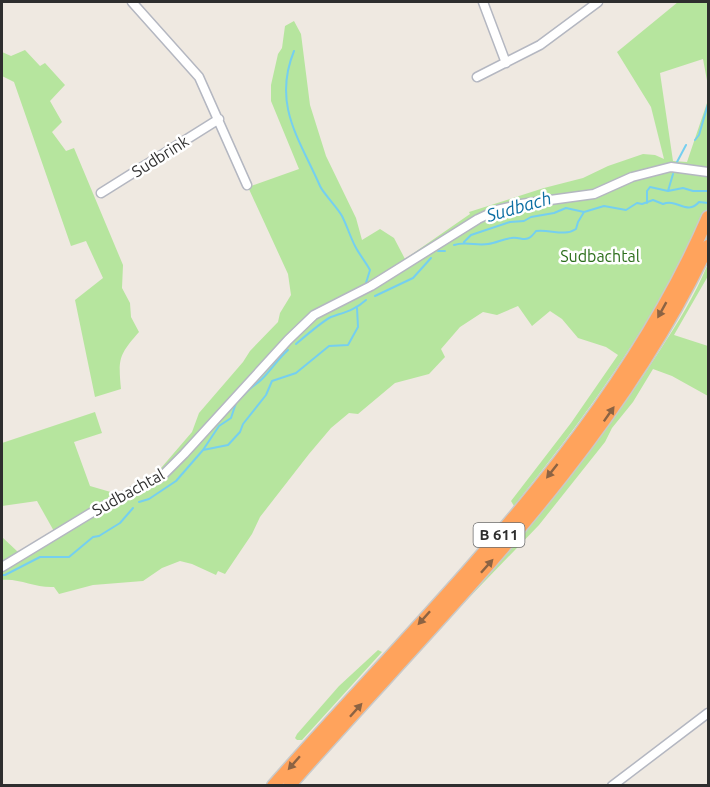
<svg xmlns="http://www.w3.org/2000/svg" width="710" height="787" font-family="Ubuntu,sans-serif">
<rect width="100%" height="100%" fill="#efe9e1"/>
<path fill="#b6e59e" d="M678 2H708V86L703 59 660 73 673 161 687 162 708 100V276L674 335 708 346V396L672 376 653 369 633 402 612 428 605 442 539 525 460 607 459 605C529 523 602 442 660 350 677 324 695 295 707 266L684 258C634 349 579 425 514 506L511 501 571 423 618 355 606 347 578 338 562 319 550 311 532 326 518 306 497 315 483 312 460 327 441 349 445 357 429 374 395 383 358 414 349 413 331 428 309 454 260 517 252 534 225 574 218 571 216 575 192 564 180 561 162 568 143 581 93 585 59 594 54 587C35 588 19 578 2 580V537L18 552 21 550 26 551 55 533 37 501 2 506V443L95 412 102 433 74 442 90 486 121 495 160 474 161 468 192 432 199 413 243 362 250 351 278 322 280 313 291 295 288 274 248 187 299 169 271 101V85L278 54 282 48 285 26 294 21 301 34 310 105 326 156 356 218 362 240 380 229 394 238 405 259 470 214 469 212 544 188 583 178 608 166 643 154 655 155 664 159 651 107 617 52Z
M25 50 40 66 45 63 65 85 50 101 62 122 52 132 66 151 74 148 123 265 122 288 130 303 131 317 139 332C119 355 118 358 121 389L95 397 75 300 103 278 86 241 71 246 14 82 2 76V52L11 56Z
M378 650 382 652 302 740H297L295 738 297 734 339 686Z"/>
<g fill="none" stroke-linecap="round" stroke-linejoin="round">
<path stroke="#75cff0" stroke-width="2" d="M294 51C272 105 300 140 320 186 323 193 337 207 342 216 347 226 350 236 355 246 359 254 365 261 370 270L366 283
M708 66V71
M695 140 699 135 708 104
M677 162 686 145
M668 191 673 174
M647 203V191L650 187 668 191 683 188 693 191H708
M464 242 471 235 510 222 524 221 531 217 554 213 566 208 584 212 604 206 626 210 637 203 642 204 653 200 663 204C677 198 687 216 699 202L708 203
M454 245C466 241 476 246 488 244 496 243 503 239 511 238 522 236 526 245 536 231 550 229 564 237 576 229L578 222 584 212
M438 251H445
M375 296 413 278 431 258
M296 344C303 338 323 321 331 317 345 312 355 310 366 300
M244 395C249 388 256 385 262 379 271 370 278 359 288 350
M203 450 219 426 231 418 236 403
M139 502 149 499 176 481 203 450 228 445 240 432 243 424 266 395 272 381 296 373 329 346 348 345 358 327 357 308
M2 575H5L40 557H69L93 537 99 536 120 523 133 508"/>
<defs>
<path id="minor" d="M132 2 199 77 247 185
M483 2 506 63
M477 77 540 45 598 2
M101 193 219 119
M2 567 91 513 161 477 184 454 288 340 314 315 371 286 478 219 497 210 521 204 594 194 632 177 671 167 708 172
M612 786 708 713"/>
<path id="highway" d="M273 786C431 606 612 439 708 217
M289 786C439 615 610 455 708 246"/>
</defs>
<use href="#minor" stroke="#b4b7c1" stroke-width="11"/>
<use href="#highway" stroke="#c9c9c9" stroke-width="15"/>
<use href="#minor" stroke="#fff" stroke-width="8"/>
<use href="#highway" stroke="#ffa35c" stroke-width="12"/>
</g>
<defs><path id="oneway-solid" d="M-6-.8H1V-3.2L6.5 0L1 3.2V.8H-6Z" transform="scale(1.5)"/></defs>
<g fill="#8c6343">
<use href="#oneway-solid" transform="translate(662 310) rotate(119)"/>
<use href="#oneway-solid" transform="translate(609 414) rotate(-55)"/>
<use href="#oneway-solid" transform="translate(552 471) rotate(128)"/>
<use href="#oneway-solid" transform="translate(487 566) rotate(-48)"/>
<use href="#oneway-solid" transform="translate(424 618) rotate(132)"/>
<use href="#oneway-solid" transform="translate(356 710) rotate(-48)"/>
<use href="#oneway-solid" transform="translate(294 763) rotate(131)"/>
</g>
<g text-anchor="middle" stroke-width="5" stroke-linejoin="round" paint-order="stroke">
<rect fill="#fff" stroke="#6d6d6d" stroke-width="1.5" x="473.5" y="523" width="51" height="24" rx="4.5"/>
<g font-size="15" font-weight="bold" fill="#2e2e2e">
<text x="499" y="540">B 611</text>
</g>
<g font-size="16" fill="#2e2e2e" stroke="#fff">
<text transform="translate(160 156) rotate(-32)" y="6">Sudbrink</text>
<text transform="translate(128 492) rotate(-29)" y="6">Sudbachtal</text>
</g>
<g font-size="16" fill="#2c6e1b" stroke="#fff">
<text x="600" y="262">Sudbachtal</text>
</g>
<g font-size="18" font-style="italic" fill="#0d6fa3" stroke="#fff">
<text transform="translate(519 207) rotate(-16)" y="6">Sudbach</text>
</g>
</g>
<rect width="710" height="787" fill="none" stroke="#2e2e2e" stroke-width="6"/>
</svg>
